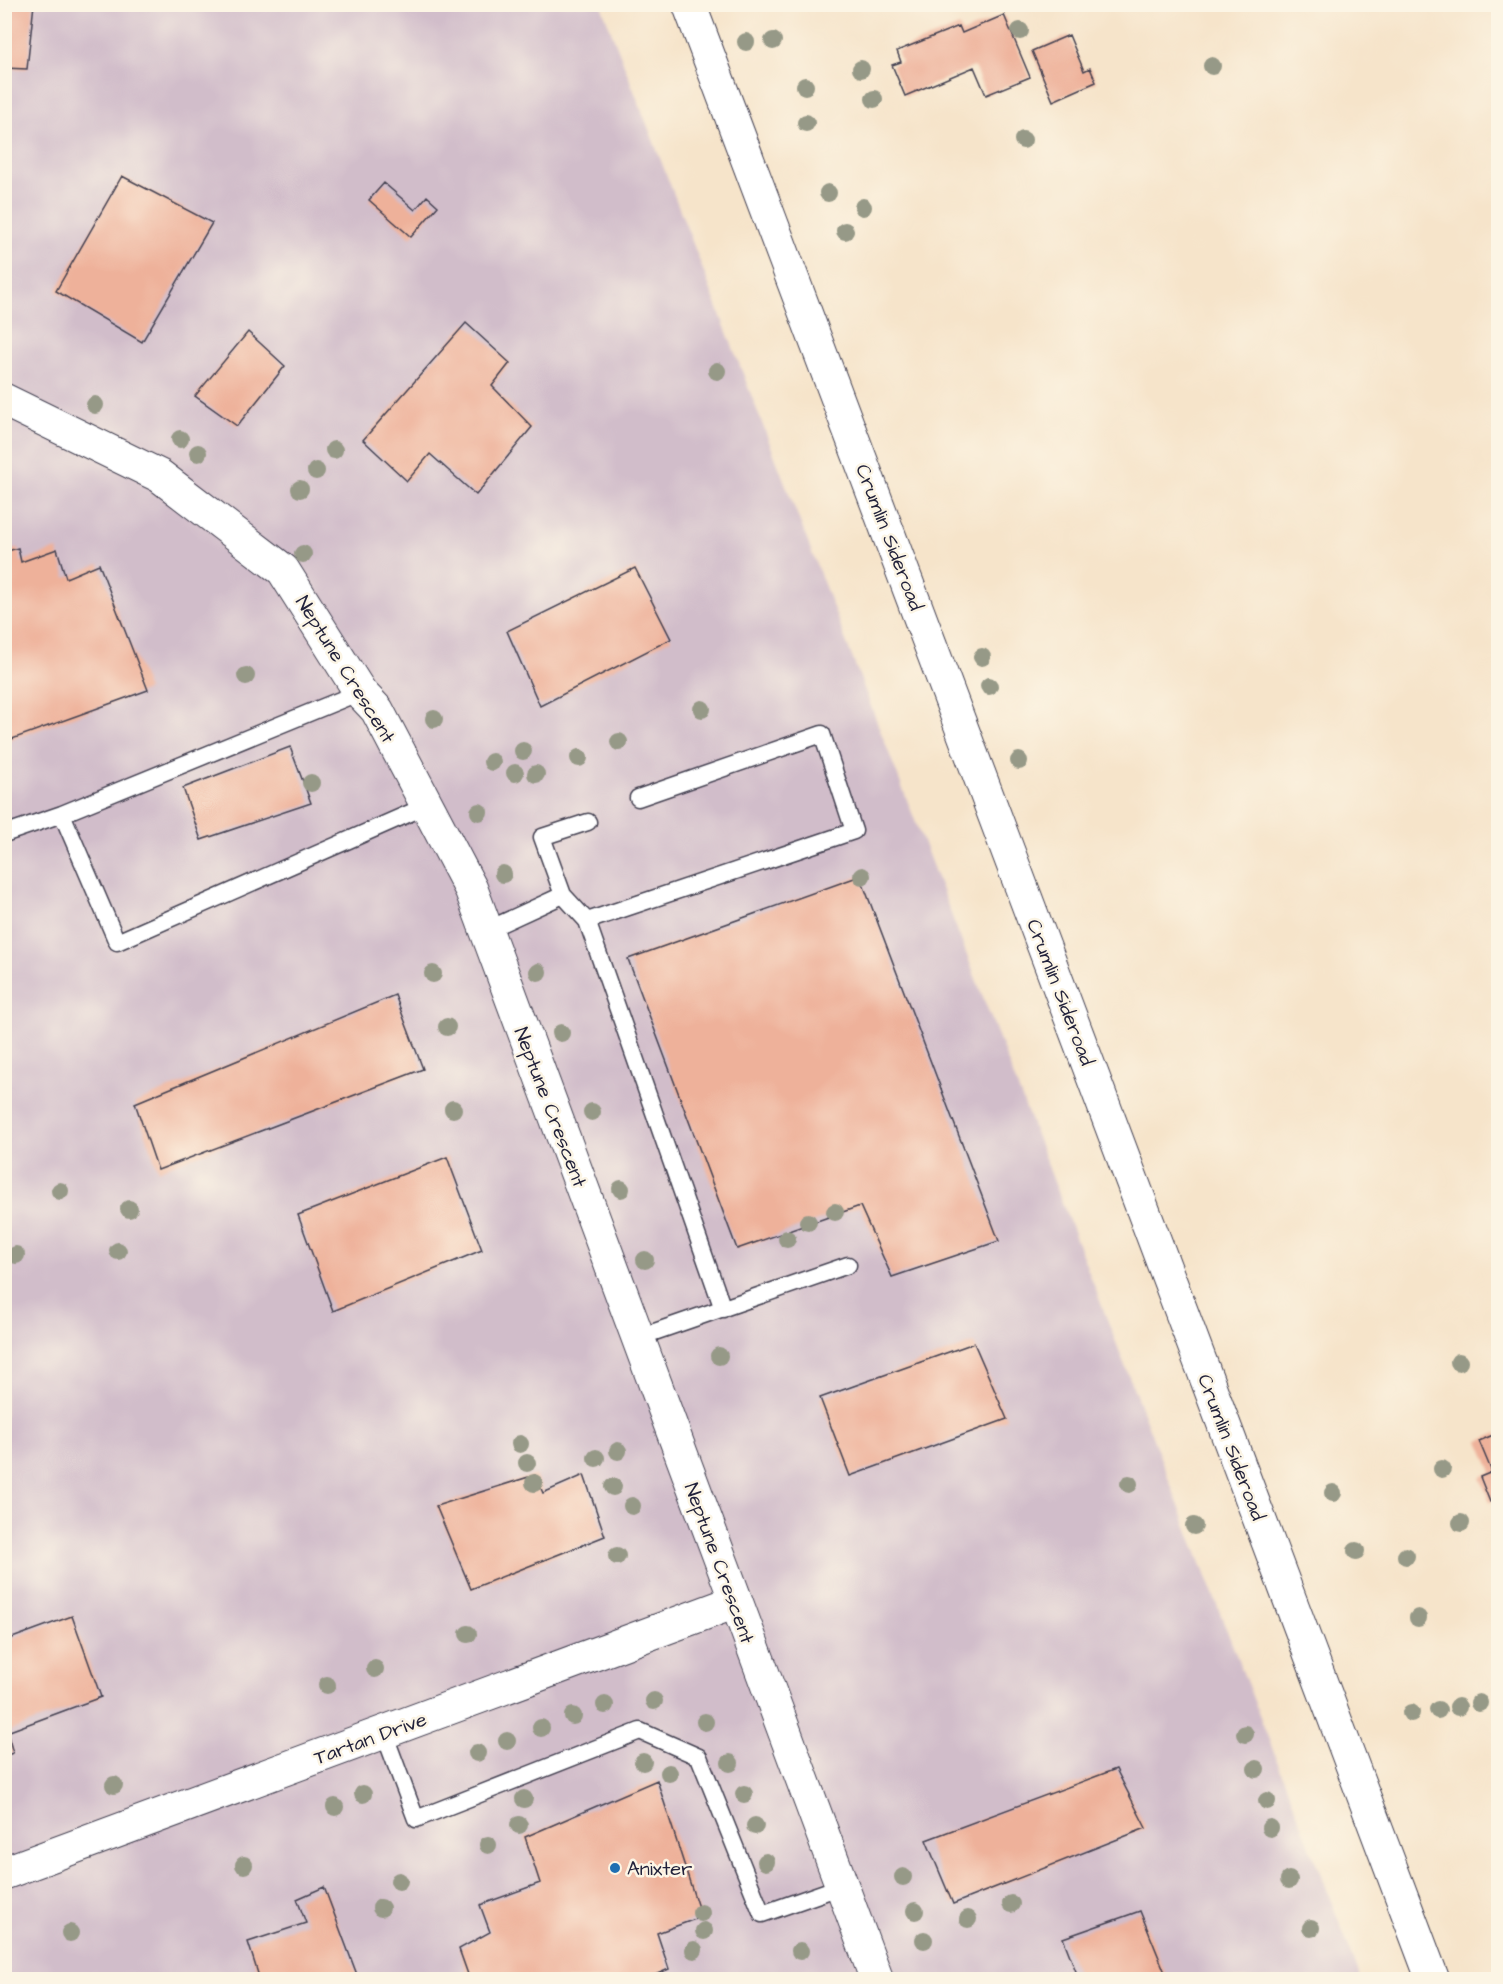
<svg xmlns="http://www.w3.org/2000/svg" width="1503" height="1984" font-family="'Architects Daughter',sans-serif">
<rect width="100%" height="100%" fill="#fcf5e5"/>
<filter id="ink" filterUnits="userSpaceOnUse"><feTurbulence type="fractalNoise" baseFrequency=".0167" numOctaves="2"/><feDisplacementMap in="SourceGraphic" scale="12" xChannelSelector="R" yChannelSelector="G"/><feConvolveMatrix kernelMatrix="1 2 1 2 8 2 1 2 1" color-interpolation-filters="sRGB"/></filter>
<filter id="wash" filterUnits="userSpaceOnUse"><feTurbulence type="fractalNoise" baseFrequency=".008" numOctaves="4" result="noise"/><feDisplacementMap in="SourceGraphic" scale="24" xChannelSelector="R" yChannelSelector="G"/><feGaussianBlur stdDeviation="1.35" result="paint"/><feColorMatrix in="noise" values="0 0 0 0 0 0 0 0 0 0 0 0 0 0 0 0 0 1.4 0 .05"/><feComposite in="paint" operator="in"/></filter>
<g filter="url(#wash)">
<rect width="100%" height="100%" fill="#f6e4ca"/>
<path fill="#d1bdca" d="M5 5H601L1361 1979 5 1980Z"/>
<g id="blocks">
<path fill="#eeb19a" d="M4 4H34L27 69 4 68Z
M1004 15 1030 77 986 95 974 67 905 96 892 65 901 62 897 51 959 26 962 33Z
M1069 35 1084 71 1090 68 1096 82 1053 101 1032 51Z
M122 176 212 223 142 342 56 291Z
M384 183 415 210 427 196 438 206 411 237 369 200Z
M466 323 510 363 492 386 532 427 476 495 430 454 407 481 363 440Z
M248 332 285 366 237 426 195 396Z
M18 548 21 562 57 549 66 578 99 564 148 690 4 742V552Z
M635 568 671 639 540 706 507 631Z
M290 747 311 803 201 840 183 788Z
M860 876 999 1241 892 1277 860 1206 737 1249 628 959Z
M395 995 423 1069 158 1170 135 1103Z
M447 1157 482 1250 333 1311 298 1215Z
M974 1343 1007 1419 850 1476 820 1398Z
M1498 1433V1498L1490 1502 1480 1477 1492 1472 1479 1441Z
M535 1475 543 1493 584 1475 605 1536 471 1589 436 1506Z
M72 1616 101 1697 7 1732 13 1753 4 1756V1641Z
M1116 1769 1146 1828 953 1904 926 1840Z
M657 1780 701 1917 657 1933 669 1969 643 1980H470L459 1949 490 1932 480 1905 540 1883 525 1837Z
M324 1887 359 1980H260L248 1942 306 1923 297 1899Z
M1140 1911 1168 1980H1061L1077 1974 1063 1938Z"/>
</g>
</g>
<g filter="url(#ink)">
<use href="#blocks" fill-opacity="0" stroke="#423f50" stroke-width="1.5"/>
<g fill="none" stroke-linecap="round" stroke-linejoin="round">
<defs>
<path id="service" d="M62 814 360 692
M588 822 542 837 563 895 587 921 723 1309
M4 834 62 814 117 942 426 806
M587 921 854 831 822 734 638 798
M485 931 563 895
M637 1338 848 1265
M384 1733 416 1819 640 1731 699 1757 762 1914 842 1886"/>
<path id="minor" d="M4 400 160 476 283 570 360 692 377 710 471 889 877 1980"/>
<path id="tertiary" d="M689 4 1433 1980
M4 1873 735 1602"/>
</defs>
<use href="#service" stroke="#423f50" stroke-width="19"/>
<use href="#minor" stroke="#423f50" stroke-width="35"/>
<use href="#tertiary" stroke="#423f50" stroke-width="35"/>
<use href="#service" stroke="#fff" stroke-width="16"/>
<use href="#minor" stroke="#fff" stroke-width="33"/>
<use href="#tertiary" stroke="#fff" stroke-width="33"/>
</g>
<g fill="#969987">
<circle cx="1020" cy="31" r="9"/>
<circle cx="773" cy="41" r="9"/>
<circle cx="746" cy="42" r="9"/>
<circle cx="1212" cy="66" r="9"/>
<circle cx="861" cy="69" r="9"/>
<circle cx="805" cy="86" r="9"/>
<circle cx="874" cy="99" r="9"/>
<circle cx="806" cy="123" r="9"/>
<circle cx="1023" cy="140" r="9"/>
<circle cx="828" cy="193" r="9"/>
<circle cx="863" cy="207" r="9"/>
<circle cx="845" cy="231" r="9"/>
<circle cx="717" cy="371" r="9"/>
<circle cx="95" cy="405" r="9"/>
<circle cx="180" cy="439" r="9"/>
<circle cx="334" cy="450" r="9"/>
<circle cx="198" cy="453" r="9"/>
<circle cx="316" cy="471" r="9"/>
<circle cx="300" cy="489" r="9"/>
<circle cx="303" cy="554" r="9"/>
<circle cx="982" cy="657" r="9"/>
<circle cx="246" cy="676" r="9"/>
<circle cx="989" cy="686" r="9"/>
<circle cx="702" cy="709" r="9"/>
<circle cx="434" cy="719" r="9"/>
<circle cx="619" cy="742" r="9"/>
<circle cx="523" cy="751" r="9"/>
<circle cx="579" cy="758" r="9"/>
<circle cx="1019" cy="761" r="9"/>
<circle cx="492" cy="762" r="9"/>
<circle cx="515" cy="773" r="9"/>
<circle cx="536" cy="774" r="9"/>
<circle cx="311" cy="783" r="9"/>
<circle cx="479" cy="812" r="9"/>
<circle cx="503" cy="874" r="9"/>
<circle cx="862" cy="876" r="9"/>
<circle cx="538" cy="972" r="9"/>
<circle cx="433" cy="974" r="9"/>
<circle cx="447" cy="1027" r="9"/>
<circle cx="561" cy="1033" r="9"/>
<circle cx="453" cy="1109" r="9"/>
<circle cx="592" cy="1112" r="9"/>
<circle cx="621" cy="1189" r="9"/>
<circle cx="60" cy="1191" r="9"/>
<circle cx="129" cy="1209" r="9"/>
<circle cx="835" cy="1212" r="9"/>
<circle cx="808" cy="1222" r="9"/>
<circle cx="787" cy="1239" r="9"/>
<circle cx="118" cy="1251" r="9"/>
<circle cx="16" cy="1255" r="9"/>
<circle cx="645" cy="1260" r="9"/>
<circle cx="719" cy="1356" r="9"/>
<circle cx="1459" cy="1362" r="9"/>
<circle cx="520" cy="1444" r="9"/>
<circle cx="618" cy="1451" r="9"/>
<circle cx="596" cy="1458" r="9"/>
<circle cx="527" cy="1463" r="9"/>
<circle cx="1442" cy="1469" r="9"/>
<circle cx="534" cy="1483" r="9"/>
<circle cx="1129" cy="1484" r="9"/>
<circle cx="613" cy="1487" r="9"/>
<circle cx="1333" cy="1493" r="9"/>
<circle cx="632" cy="1506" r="9"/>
<circle cx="1461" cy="1523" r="9"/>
<circle cx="1194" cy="1526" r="9"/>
<circle cx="1356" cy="1551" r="9"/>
<circle cx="617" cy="1556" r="9"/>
<circle cx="1406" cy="1556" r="9"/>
<circle cx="1418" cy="1618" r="9"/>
<circle cx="468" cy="1634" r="9"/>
<circle cx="375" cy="1669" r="9"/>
<circle cx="327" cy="1685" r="9"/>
<circle cx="654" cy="1701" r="9"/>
<circle cx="1479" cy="1703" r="9"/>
<circle cx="605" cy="1705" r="9"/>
<circle cx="1458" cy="1707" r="9"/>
<circle cx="1438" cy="1710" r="9"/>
<circle cx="1411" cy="1713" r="9"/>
<circle cx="573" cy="1716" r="9"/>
<circle cx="705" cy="1722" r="9"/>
<circle cx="541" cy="1728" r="9"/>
<circle cx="1245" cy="1734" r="9"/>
<circle cx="507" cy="1741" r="9"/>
<circle cx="477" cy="1753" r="9"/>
<circle cx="643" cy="1762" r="9"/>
<circle cx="730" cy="1763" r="9"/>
<circle cx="1256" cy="1769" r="9"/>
<circle cx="669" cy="1773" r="9"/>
<circle cx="114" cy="1785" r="9"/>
<circle cx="363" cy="1794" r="9"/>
<circle cx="744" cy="1794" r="9"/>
<circle cx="524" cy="1799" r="9"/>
<circle cx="1267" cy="1801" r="9"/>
<circle cx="335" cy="1807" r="9"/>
<circle cx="519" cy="1825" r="9"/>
<circle cx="755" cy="1826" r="9"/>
<circle cx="1270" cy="1828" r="9"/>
<circle cx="488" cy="1845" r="9"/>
<circle cx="766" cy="1862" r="9"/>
<circle cx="244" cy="1865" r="9"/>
<circle cx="903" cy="1877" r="9"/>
<circle cx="1289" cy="1880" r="9"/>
<circle cx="399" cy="1881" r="9"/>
<circle cx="1011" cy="1904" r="9"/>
<circle cx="381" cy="1908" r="9"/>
<circle cx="915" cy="1911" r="9"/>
<circle cx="701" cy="1913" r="9"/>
<circle cx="968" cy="1919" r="9"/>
<circle cx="1311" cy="1928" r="9"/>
<circle cx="704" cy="1931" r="9"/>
<circle cx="70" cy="1933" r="9"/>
<circle cx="924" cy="1940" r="9"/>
<circle cx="694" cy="1950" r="9"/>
<circle cx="800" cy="1951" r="9"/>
</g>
</g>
<circle fill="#1f6fb2" stroke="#fcf5e5" stroke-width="2" cx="615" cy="1868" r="6"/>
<g text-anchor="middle" stroke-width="5" stroke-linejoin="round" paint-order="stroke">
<g font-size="20" fill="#22223b" stroke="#fcf5e5">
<text transform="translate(890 537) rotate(69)" y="7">Crumlin Sideroad</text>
<text transform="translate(346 669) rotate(58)" y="7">Neptune Crescent</text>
<text transform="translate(1061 992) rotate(69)" y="7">Crumlin Sideroad</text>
<text transform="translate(551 1107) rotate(69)" y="7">Neptune Crescent</text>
<text transform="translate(1232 1447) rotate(69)" y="7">Crumlin Sideroad</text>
<text transform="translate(720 1563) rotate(70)" y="7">Neptune Crescent</text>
<text transform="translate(370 1738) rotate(-20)" y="7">Tartan Drive</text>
</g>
<g font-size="20" fill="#22223b" stroke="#fcf5e5" text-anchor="start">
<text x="627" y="1875">Anixter</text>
</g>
</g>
<rect width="1503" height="1984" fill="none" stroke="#fcf5e5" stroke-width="24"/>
</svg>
